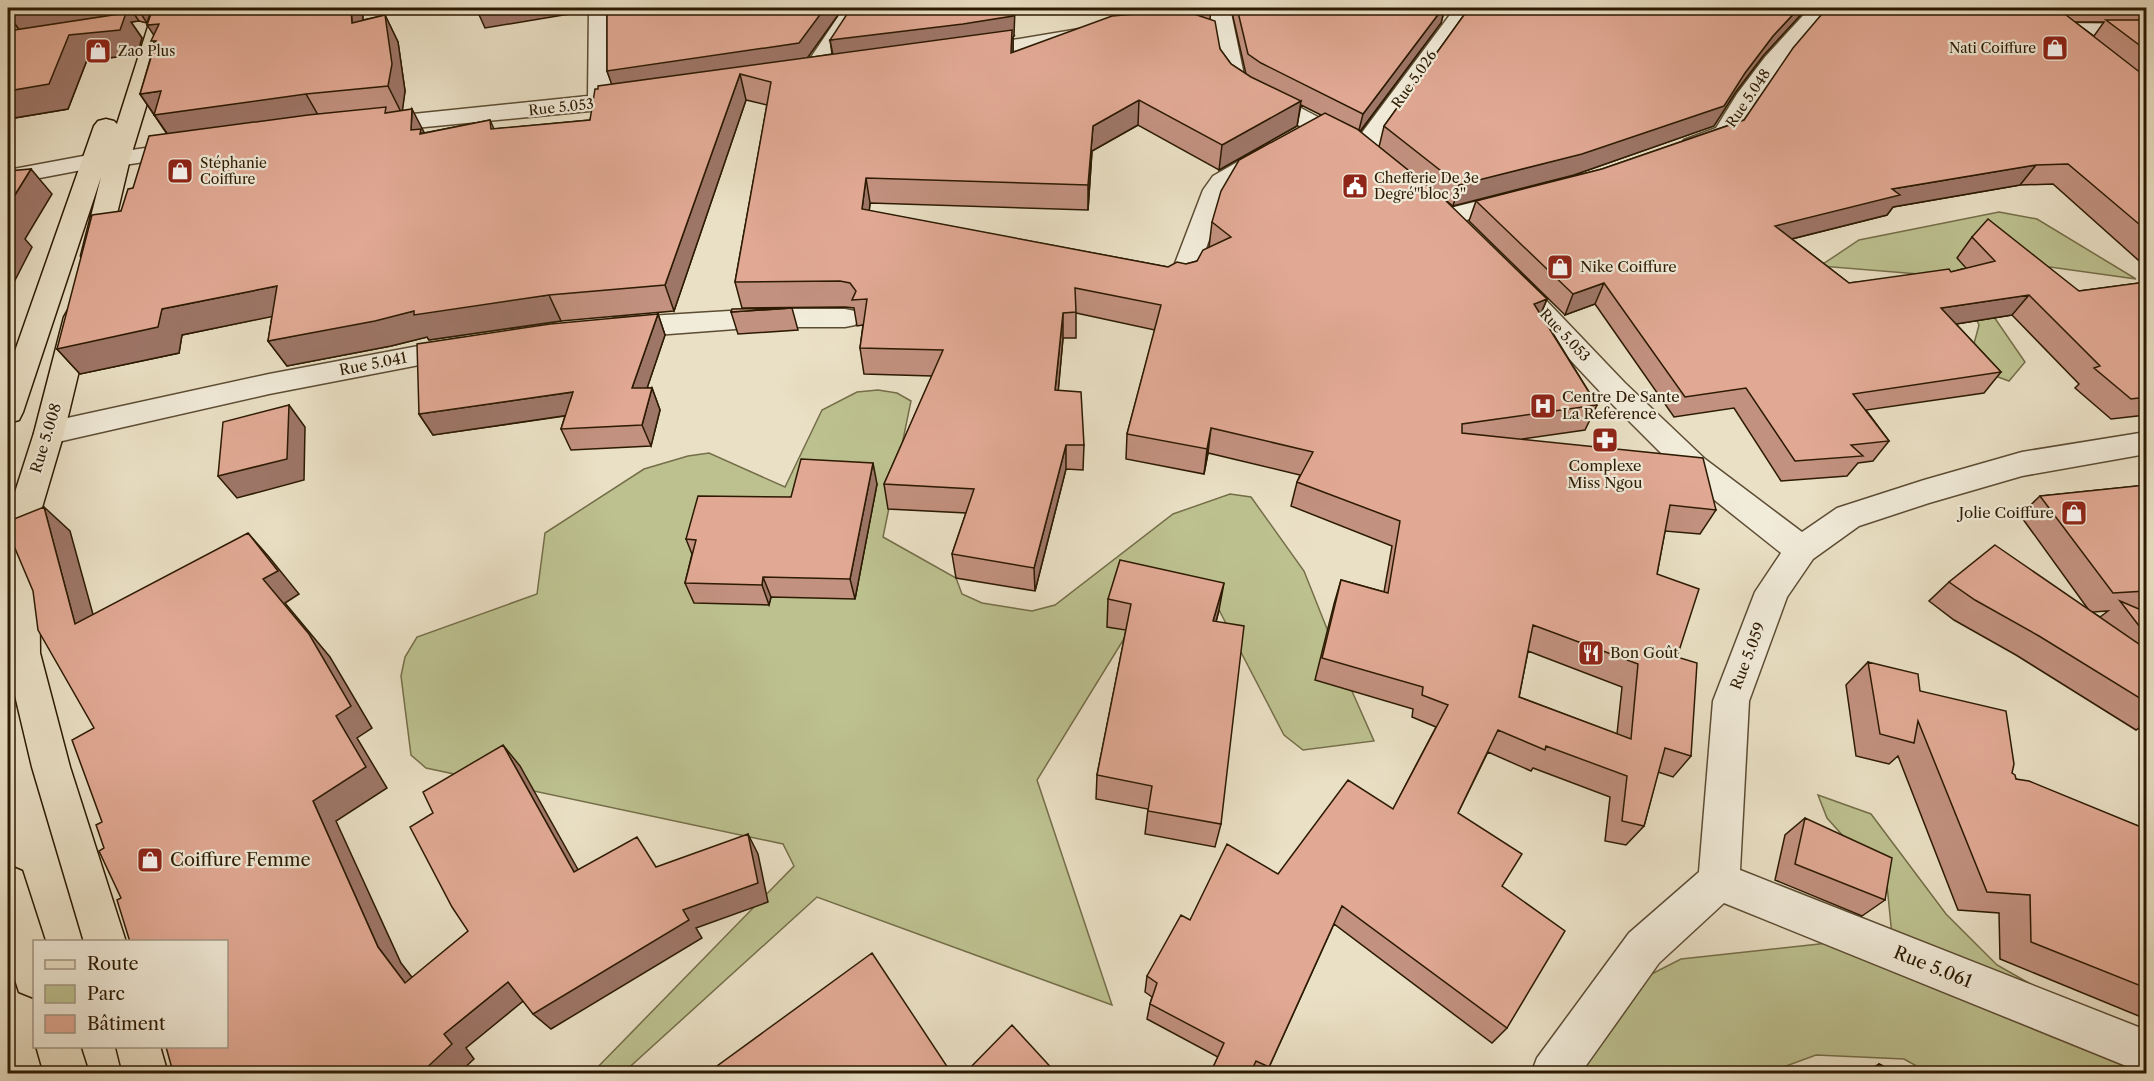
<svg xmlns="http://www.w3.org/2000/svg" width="2154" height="1081" font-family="'Libre Caslon Text',serif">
<rect width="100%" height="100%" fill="#eae0c5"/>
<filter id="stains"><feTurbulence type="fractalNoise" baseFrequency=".00333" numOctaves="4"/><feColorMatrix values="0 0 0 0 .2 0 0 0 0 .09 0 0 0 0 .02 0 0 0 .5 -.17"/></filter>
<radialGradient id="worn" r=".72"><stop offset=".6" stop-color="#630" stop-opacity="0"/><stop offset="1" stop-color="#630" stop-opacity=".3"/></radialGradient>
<path fill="#bdc190" stroke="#746e49" stroke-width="1.5" d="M1999 212 2037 219 2136 279 2006 261 1972 285 2025 362 2009 381 1968 366 1979 325 1968 301 1931 275 1820 266 1859 240Z
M878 390 897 393 911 401 883 537 956 578 962 594 982 603 1032 611 1055 605 1173 514 1230 494 1251 497 1304 571 1351 689 1374 741 1303 750 1284 735 1219 610 1154 590 1037 780 1112 1005 817 897 623 1073H592L794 866 783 844 426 768 411 755 401 676 405 657 417 637 537 594 545 533 644 469 688 456 709 453 785 487 822 410 857 392Z
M1818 795 1871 814 1946 914 1997 965 2146 1049V1074L1929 1073 1904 1059 1816 1055 1786 1066 1783 1073 1553 1074 1614 993 1681 959 1892 936 1887 885 1827 818Z"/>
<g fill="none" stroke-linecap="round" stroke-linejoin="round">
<defs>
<path id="minor" d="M589 8H610L611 94 636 91 644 93 648 98 644 103 600 110 374 132 366 130 362 125 366 120 374 118 588 96Z
M844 8H865L820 77 812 79 804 77 801 72Z
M1209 8H1230L1244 75 1257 85 1358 138 1455 8H1476L1384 140C1374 150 1368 157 1353 153L1350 149 1340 147 1241 95 1225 83 1222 78 1215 44 1167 30 1164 25 1167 20 1182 19 1212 28Z
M1810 8H1832L1781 67 1756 101 1733 138 1693 152 1684 150 1681 145 1684 140 1716 128 1737 94 1765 57Z
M2063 23 2146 24V37L2055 35 2052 30 2055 25Z
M1091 27 1099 29 1102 34 1099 39 970 61 962 59 959 54 962 49 970 47Z
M186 142 195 144 198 149 195 154 118 166 109 164 106 159 109 154 118 152Z
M1269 147 1278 149 1281 154 1278 159 1231 186 1225 195 1193 285 1183 288 1173 285 1169 279 1203 190 1213 176 1260 149Z
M94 154 103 156 106 161 103 166 8 184V170Z
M1515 192 1524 195 1528 200 1524 205 1447 225 1438 223 1434 217 1438 211Z
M1511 271 1521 274 1625 383 1705 459 1802 532 1837 508 1924 480 2022 452 2146 432V454L2022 476 1929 503 1859 526 1813 559 1787 597 1749 701 1740 870 2146 1030V1074L1724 903 1659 963 1580 1074H1531L1537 1058 1629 933 1699 872 1713 701 1755 592 1781 553 1683 475 1605 397 1501 286 1497 280 1501 274Z
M762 309H845L855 311 859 318 855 325 845 327H762L616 338 606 335 602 328 606 321 616 318Z
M461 338 471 341 475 348 471 355 269 394 49 444 38 441 34 433 38 425 49 422 269 374Z"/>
<path id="major" d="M154 8H176L130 159 107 256 103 262 94 265 85 262 81 256 101 177 23 412 19 420 8 423V371L94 126 98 121 106 119 114 121 117 124Z
M78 308 88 310 92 317 64 433 41 511 39 557 40 653 70 767 126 942H84L32 767 8 666 9 511 34 433 64 317 68 310Z
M8 865 22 871 45 942H34V998L19 992 8 958Z
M36 1046H80L89 1074H44Z
M116 1046H160L168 1074H123Z"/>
</defs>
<use href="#minor" stroke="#5c4c33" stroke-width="3"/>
<use href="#major" stroke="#2c1a02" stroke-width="3"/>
<use href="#minor" fill="#f1ebd9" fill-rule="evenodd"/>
<use href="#major" fill="#eae0c5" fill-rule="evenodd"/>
</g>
<path fill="#c2917f" stroke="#2c1a02" stroke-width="1.5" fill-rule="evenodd" d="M8 8H152L147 23 139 21 131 22 142 38 137 55 87 60 68 109 8 119V31L19 30 8 14Z
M153 8H362L363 20 385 15 398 42 405 91 402 110 424 133 490 120 494 129 590 120 598 89 612 84 607 71V8H843L807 58 832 54 830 40 1014 36 1013 37V52L1162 11 1157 8H1211L1210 19 1220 49 1231 64 1246 74 1231 8H1445L1441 23 1360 132 1547 299 1541 314 1597 405 1585 430 1522 439 1716 510 1700 534 1665 531 1657 574 1677 657 1691 756 1673 777 1658 772 1644 826 1626 845 1605 841 1610 797 1533 768 1531 771 1488 752 1458 813 1502 886 1507 1028 1492 1043 1334 924 1266 1074H1210L1218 1057 1147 1019 1150 1004 1152 997 1145 992 1147 976 1190 920 1278 874 1393 809 1436 727 1412 717 1413 709 1315 680 1334 604 1341 580 1384 592 1392 546 1291 506 1297 482 1300 475 1208 453 1204 474 1126 459 1127 434 1155 330 1076 313V338H1063L1058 391 1084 445 1083 470 1066 469 1035 591 956 578 952 554 966 513 888 509 884 484 932 376 864 374 860 348 863 325 857 326 854 308 845 307 742 308 735 282 767 105 746 100 674 311 561 321 429 340 427 337 391 346 287 366 268 341 272 316 182 335 179 353 80 374 57 349 121 211 133 188 167 134 140 94 154 46ZM1301 105 1321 115 1212 222 1209 247 1197 261 1186 264 1168 267 869 211 870 203 1088 210 1092 151 1138 125 1219 170 1297 126ZM1528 651 1622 687 1617 734 1519 697Z
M1469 8H1807L1763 56 1735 93 1714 126 1574 175 1453 206 1379 147 1384 126Z
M1827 8H2146V267L2053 184 2020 185 1893 207 1887 215 1792 239 1849 283 1951 272 1966 268 1957 258 1972 237 2079 291 2146 282V415L2111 419 2075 388 2079 384 2012 315 1956 324 2001 372 1984 393 1866 410 1889 441 1873 461 1858 463 1847 476 1781 481 1734 408 1674 417 1595 304 1565 315 1469 221 1476 201 1602 169 1744 120ZM2075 22H2104L2094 36Z
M792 308 798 330 738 334 731 312Z
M658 314 665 335 647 388H652L660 410 651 446 571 450 561 429 565 416 433 435 419 414Z
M877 484 855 599 771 597 769 605 694 603 685 583 692 554 686 539 791 497Z
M2146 485V608L2139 609 2146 612V723L2136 730 2016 655 1954 620 1929 601 1949 582 2088 609 2020 515 2040 496ZM2108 611 2100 617 2092 612Z
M1108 599 1219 610 1216 622 1221 824 1215 847 1145 834 1148 809 1096 799 1097 775 1126 630 1107 627Z
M1868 662 1920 691 2012 773 2016 779 2146 829V1019L2000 959 1999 913 1958 910 1898 756 1889 764 1856 756 1846 685Z
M1805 818 1885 900 1862 916 1775 880 1785 835Z
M1879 1064 1898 1074H1861Z"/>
<path fill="#9e7668" stroke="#2c1a02" stroke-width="1.5" d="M30 8H130L139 21 131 22 142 38 137 55 87 60 68 109 8 119V91L25 38 8 14V11Z
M137 8H152L147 23Z
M351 8H362L366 50 352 23Z
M476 8H588L587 11 485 28Z
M825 8H843L803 64 614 91 607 71Z
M1015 8 1014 36 1013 37V55L834 60 830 40Z
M1443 8H1445L1441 23 1358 134 1363 114Z
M1799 8H1807L1763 56 1735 93 1714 126 1574 175 1453 206 1459 185 1745 73 1773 36Z
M385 15 398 42 405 91 402 114 388 86Z
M159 24 165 52 147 25Z
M740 74 746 100 674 311 665 285Z
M161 91 306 94 322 122 173 142 140 94Z
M1139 100 1138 125 1092 151 1088 210V185L1093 126Z
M1301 101 1297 126 1219 170 1222 145Z
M412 109 425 134 411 130Z
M2036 165 2020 185 1893 207 1887 215 1763 246 1775 226 1892 189Z
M31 169 52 194 25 239 32 247 8 294V206Z
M866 178 870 203 867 235 862 209Z
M1604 283 1595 304 1565 315 1573 294Z
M277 286 294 312 182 335 179 353 80 374 57 349 162 309Z
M549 295 561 321 429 340 427 337 391 346 287 366 268 341 414 311Z
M2029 295 2012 315 1925 329 1941 308Z
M1547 299 1536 325 1534 304Z
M1063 313V338L1056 416 1055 390Z
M658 314 665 335 640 409 632 388Z
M652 388 660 410 651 446 642 425Z
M573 392 583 413 433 435 419 414Z
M289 405 305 427 304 480 237 498 218 476Z
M1211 428 1208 453 1204 474 1207 449Z
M1066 445V469L1035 591 1034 568Z
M873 463 877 484 855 599 850 579Z
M44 507 70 531 102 647 75 624Z
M248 533 269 557 299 594 285 603 330 657 372 728 357 738 387 788 336 821 401 963 428 998 405 983 378 947 313 801 336 716 263 579Z
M763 577 771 597 769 605 762 585Z
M1224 583 1219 610 1209 648 1213 621Z
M503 745 520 766 590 891 574 872Z
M748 834 758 854 768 902 696 928 702 938 551 1029 533 1014 683 910Z
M508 982 527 998 466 1048 474 1059 458 1074H420L444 1034Z
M178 1068 190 1074H177L173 1072Z"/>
<path fill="#e1a994" stroke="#2c1a02" stroke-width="1.5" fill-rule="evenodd" d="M8 8H30L8 11Z
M153 8H351L352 23 385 15 392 64 388 86 306 94 154 115 161 91 140 94 156 41H151L159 24 147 25Z
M607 8H825L799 43 607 71Z
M851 8H1013V16L963 24 830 40Z
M1237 8H1443L1363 114 1261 63 1248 54Z
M1469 8H1799L1773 36 1745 73 1724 106 1582 154 1459 185 1384 126Z
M1827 8H2057L2146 77V230L2068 164 2036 165 1892 189 1900 195 1775 226 1849 283 1949 269 1951 272 1995 261 1972 237 1988 219 2079 291 2146 282V397L2131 399 2094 368 2100 366 2029 295 1941 308 2001 372 1853 394 1889 441 1851 445 1863 456 1795 461 1746 388 1685 397 1604 283 1573 294 1476 201 1602 169 1744 120 1793 48Z
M1182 10 1215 21 1220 49 1231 64 1251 77 1301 101 1222 145 1139 100 1093 126 1088 185 866 178 862 209 1168 267 1177 262 1186 264 1197 261 1203 250 1231 237 1212 222 1221 191 1239 160 1325 113 1357 129 1444 199 1547 299 1534 304 1597 405 1462 424V433L1703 458 1716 510 1670 505 1657 574 1699 589 1677 657 1697 663 1691 756 1665 748 1644 826 1622 821 1627 776 1546 746 1545 750 1498 730 1458 813 1522 854 1502 886 1565 931 1507 1028 1342 906 1269 1067 1256 1061 1250 1074H1210L1224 1043 1150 1004 1157 983 1147 976 1181 915 1190 920 1227 844 1278 874 1348 780 1393 809 1448 705 1422 695 1423 687 1322 658 1341 580 1388 593 1400 521 1297 482 1313 452 1211 428 1207 449 1127 434 1161 305 1075 288 1076 312 1063 313 1055 390 1081 392 1084 445H1066L1034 568 952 554 974 489 884 484 943 350 860 348 867 299 852 300 856 291 850 283 840 281 735 282 771 82 740 74 665 285 549 295 414 315V311L375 321 268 341 277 286 162 309 158 327 57 349 92 215 121 211 128 189 133 188 149 136 308 115 386 107 385 113 412 109 411 130 421 129 420 134 490 120 491 129 590 120 595 89H598V86L1012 30 1011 53 1112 16ZM1533 625 1638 664 1631 739 1519 697Z
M126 13 120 30 69 35 49 84 8 91V31Z
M2106 20H2146V50Z
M31 169 8 206V171Z
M792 308 731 312 732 309Z
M658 314 632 388H652L642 425 561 429 573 392 419 414 417 344 550 324Z
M289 405 287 459 218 476 223 422Z
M801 459 873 463 850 579 763 577 762 585 685 583 696 540 686 539 698 496 791 497Z
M2146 485V591L2113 593 2040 496Z
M44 507 75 624 248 533 278 571 263 579 309 634 351 706 336 716 366 767 313 801 378 947 405 983 468 931 452 907 410 827 433 813 423 792 503 745 574 872 637 837 656 867 748 834 758 883 683 910 689 920 533 1014 508 982 444 1034 452 1044 420 1074H179L178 1068 173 1072 166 1047H226V942H130L117 900 121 898 99 851 104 848 96 825 102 822 72 740 94 728 38 630 33 591 14 546V519Z
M1995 545 2146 649V702L2039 636 1975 600 1949 582Z
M1120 560 1224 583 1213 621 1244 626 1221 824 1148 811 1152 786 1097 775 1131 604 1108 599Z
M2120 601 2146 612V635Z
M1868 662 1918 674 1920 691 2006 711 2014 764 2012 773 2015 775 2016 779 2029 781 2146 829V988L2031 942 2030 895 1987 892 1918 721 1914 743 1880 734Z
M1805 818 1892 858 1885 900 1795 864Z
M872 953 952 1074H706Z
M1012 1025 1057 1074H964Z
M1879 1064 1898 1074H1878Z"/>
<defs>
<symbol id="shop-square" viewBox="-11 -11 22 22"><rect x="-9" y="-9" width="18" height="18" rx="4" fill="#8f2418" stroke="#f1ebd9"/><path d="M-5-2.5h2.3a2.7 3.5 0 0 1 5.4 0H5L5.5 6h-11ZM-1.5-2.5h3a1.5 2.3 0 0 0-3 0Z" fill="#fff"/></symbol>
<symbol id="civic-square" viewBox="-11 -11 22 22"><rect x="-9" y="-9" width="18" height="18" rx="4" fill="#8f2418" stroke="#f1ebd9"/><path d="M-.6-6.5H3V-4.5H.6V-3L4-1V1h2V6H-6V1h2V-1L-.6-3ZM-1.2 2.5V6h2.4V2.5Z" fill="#fff"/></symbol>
<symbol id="hospital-square" viewBox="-11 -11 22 22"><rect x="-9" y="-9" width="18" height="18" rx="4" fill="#8f2418" stroke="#f1ebd9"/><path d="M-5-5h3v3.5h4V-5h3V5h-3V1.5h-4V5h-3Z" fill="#fff"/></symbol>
<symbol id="pharmacy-square" viewBox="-11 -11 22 22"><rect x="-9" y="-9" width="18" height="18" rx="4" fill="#8f2418" stroke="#f1ebd9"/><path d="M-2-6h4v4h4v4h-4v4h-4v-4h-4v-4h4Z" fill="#fff"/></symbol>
<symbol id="restaurant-square" viewBox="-11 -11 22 22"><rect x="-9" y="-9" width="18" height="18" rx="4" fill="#8f2418" stroke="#f1ebd9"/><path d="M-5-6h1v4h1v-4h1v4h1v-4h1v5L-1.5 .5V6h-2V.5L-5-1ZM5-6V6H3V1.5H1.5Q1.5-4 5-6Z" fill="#fff"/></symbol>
</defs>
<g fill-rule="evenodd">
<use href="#shop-square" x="2040" y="33" width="30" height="30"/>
<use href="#shop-square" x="83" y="36" width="30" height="30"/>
<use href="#shop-square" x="165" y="156" width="30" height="30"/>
<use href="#civic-square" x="1340" y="171" width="30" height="30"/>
<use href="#shop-square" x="1545" y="252" width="30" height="30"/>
<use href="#hospital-square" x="1528" y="391" width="30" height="30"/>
<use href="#pharmacy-square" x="1590" y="425" width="30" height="30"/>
<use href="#shop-square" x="2059" y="498" width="30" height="30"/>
<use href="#restaurant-square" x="1576" y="638" width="30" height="30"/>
<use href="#shop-square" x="135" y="845" width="30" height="30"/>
</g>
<g text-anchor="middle" stroke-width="4.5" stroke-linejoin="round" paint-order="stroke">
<g font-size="14" fill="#2c1a02" stroke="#f1ebd9" text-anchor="start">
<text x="2036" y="53" text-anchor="end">Nati Coiffure</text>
<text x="118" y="56">Zao Plus</text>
<text x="200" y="168">Stéphanie<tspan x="200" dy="16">Coiffure</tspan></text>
<text x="1374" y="183">Chefferie De 3e<tspan x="1374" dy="16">Degré''bloc 3''</tspan></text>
</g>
<g font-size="14" fill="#2c1a02" stroke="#f1ebd9">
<text transform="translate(1414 79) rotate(-55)" y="5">Rue 5.026</text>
<text transform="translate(1748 98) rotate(-56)" y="5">Rue 5.048</text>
<text transform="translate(561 107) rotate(-6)" y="5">Rue 5.053</text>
<text transform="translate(1565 335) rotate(47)" y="5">Rue 5.053</text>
</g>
<g font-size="15" fill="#2c1a02" stroke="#f1ebd9" text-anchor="start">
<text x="1580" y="272">Nike Coiffure</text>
<text x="1562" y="402">Centre De Sante<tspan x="1562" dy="17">La Reference</tspan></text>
<text x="1605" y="471" text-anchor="middle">Complexe<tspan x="1605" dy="17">Miss Ngou</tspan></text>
<text x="2054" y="518" text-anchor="end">Jolie Coiffure</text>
<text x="1610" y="658">Bon Goût</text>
</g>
<g font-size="15" fill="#2c1a02" stroke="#f1ebd9">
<text transform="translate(373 364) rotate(-11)" y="5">Rue 5.041</text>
<text transform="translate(46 438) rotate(-73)" y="5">Rue 5.008</text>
<text transform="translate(1748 656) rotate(-69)" y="5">Rue 5.059</text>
</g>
<g font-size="18" fill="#2c1a02" stroke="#f1ebd9" text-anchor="start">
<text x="170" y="866">Coiffure Femme</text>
</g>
<g font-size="18" fill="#2c1a02" stroke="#f1ebd9">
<text transform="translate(1933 967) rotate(22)" y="6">Rue 5.061</text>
</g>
</g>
<rect width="2154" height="1081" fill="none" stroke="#eae0c5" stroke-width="30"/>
<rect x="9" y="9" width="2136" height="1063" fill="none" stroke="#2c1a02" stroke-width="3"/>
<rect x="15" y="15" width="2124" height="1051" fill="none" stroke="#2c1a02" stroke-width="1.5"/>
<rect x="33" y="940" width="195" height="108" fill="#f1ebd9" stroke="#a29783" stroke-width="1.5"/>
<rect x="45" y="960" width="30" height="9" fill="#eae0c5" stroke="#a29783" stroke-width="1.5"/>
<text x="87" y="970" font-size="18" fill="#2c1a02">Route</text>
<rect x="45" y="985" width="30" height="18" fill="#bdc190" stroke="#a29783" stroke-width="1.5"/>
<text x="87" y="1000" font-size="18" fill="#2c1a02">Parc</text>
<rect x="45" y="1015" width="30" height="18" fill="#e1a994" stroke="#a29783" stroke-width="1.5"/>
<text x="87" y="1030" font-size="18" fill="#2c1a02">Bâtiment</text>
<rect width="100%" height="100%" filter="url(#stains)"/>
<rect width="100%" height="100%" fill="url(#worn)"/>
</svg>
